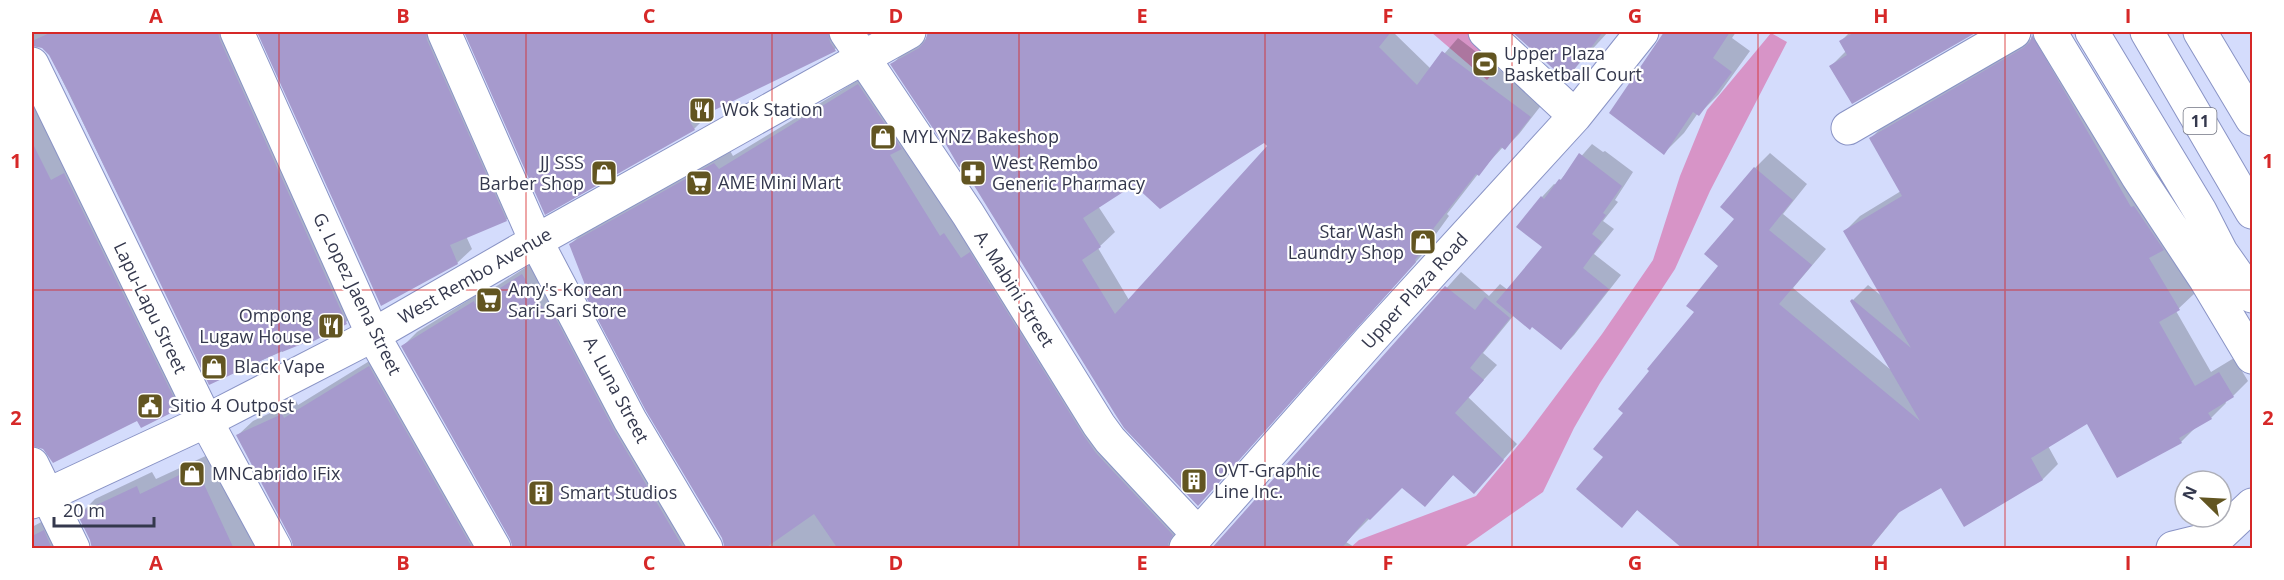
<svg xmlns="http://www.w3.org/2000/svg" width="2284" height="580" font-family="'Open Sans',sans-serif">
<rect width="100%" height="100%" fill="#d4dcfc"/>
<path fill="#d794c7" d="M1431 32H1496L1515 48 1487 80Z
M1771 33 1787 42 1710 191 1675 269 1600 383 1574 428 1543 492 1463 548H1350L1359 540 1476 496 1525 437 1602 334 1653 260 1680 176 1707 110Z"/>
<path fill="#0003" fill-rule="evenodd" d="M32 32H237L361 308 346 322 309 342 308 340 210 383 50 55 43 47 32 44Z
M259 32H444L520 205 506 220 466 236 472 249 457 263 381 304Z
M466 32H848L849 35 835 49 707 112 708 115 694 129 546 212Z
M929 32H1393L1431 69 1458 38 1543 103 1519 134 1505 148 1503 147 1478 174 1447 214 1449 216 1428 245 1430 246 1212 490 962 164 892 64 907 50 928 38ZM1264 141 1269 146 1129 300 1098 248 1115 232 1098 206 1134 183Z
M1515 32H1608L1566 78Z
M1666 32H1736L1732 38 1750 51 1719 94 1699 114 1698 113 1684 133 1664 153 1611 112Z
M1850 32H1974L1852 102 1831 66 1846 51 1841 41Z
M2038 32 2195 293 2176 311 2211 372 2234 358 2248 381 2233 396 2225 401 2226 403 2211 418 2196 427 2181 442 2088 422 2048 446 2058 464 2043 479 1964 525 1941 486 1902 509 1870 548H1835L1638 509 1622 526 1605 457 1625 412 1696 312 1720 266 1755 168 1770 153 1807 184 1783 214 1826 249 1793 288 1891 370 1852 301 1868 285 1883 297 1845 231 1860 216 1901 191 1871 138 1886 123 2033 38Z
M32 62 186 396 172 411 43 447 32 444Z
M873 71 1189 548H726L724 538 591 294 571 244 585 230 729 149 733 156Z
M1592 144 1603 152 1605 151 1633 172 1615 200 1618 202 1603 221 1614 229 1594 254 1621 275 1574 335 1561 348 1532 325 1514 315 1483 353 1497 365 1468 397 1517 444 1488 477 1454 474 1425 505 1402 486 1346 542 1356 548H1213L1461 272 1489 296 1500 284 1508 290 1544 247 1542 197 1554 184 1556 185Z
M537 260 709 548H514L512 538 403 346 417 332 488 288 489 291Z
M384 352 497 548H295L293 539 238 435 253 421 296 401 298 405Z
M212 453 256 548H93L91 539 79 515 95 499 152 472 156 479Z
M58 513 80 548H32V527Z"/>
<path fill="#a69acd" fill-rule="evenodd" d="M52 32H218L220 40 347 324 308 344 307 342 282 352V351L209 385 68 91 49 55 42 48 32 46V41Z
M257 32H426L427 40 507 221 450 245 458 264 381 306Z
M464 32H828L830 42 836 51 690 122 695 130 545 215Z
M928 32H1391L1379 47 1417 85 1442 51 1531 117 1505 150 1501 147 1479 176 1476 174 1433 229 1436 232 1415 260 1416 262 1198 506 1124 428 1115 414 962 166 959 167 944 141 942 142 890 64 919 48 925 41ZM1264 143 1267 146 1115 314 1082 260 1101 247 1083 218 1134 185 1160 209Z
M1512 32H1603L1566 80Z
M1664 32H1730L1713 58 1732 72 1699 116 1693 112 1664 155 1609 113Z
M1855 32H1977L1852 104 1829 66 1847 55 1839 41Z
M2032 35 2131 207 2134 206 2164 250 2149 258 2180 310 2159 322 2195 386 2219 372 2234 397 2208 413 2212 419 2179 438 2182 443 2117 478 2087 424 2031 458 2043 480 1964 527 1941 488 1898 513 1869 549H1683L1637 510 1622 528 1576 489 1603 457 1593 449 1623 413 1618 409 1649 371 1647 369 1694 312 1686 306 1718 266 1704 254 1734 219 1720 207 1754 167 1793 200 1769 230 1812 265 1779 304 1920 421 1850 301 1852 299 1911 348 1843 231 1902 196 1869 138 2023 48 2030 42Z
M858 84 902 149 890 155 940 236 944 233 961 258 970 252 1084 436 1096 453 1173 535 1168 544V549H838L814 514 764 549H725L722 538 646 411 586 297 589 295 569 244 714 163 719 169Z
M32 142 51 180 64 173 176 402 169 405 173 412 141 428 137 421 53 463 43 449 32 446Z
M1579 153 1622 186 1603 213 1606 215 1592 234 1602 242 1583 268 1609 289 1561 350 1532 327 1530 330 1496 302 1542 247 1516 227 1541 196 1544 199 1559 179 1561 180Z
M522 274 550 320 555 317 614 430 684 549H513L510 539 401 346 474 301 475 304Z
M1445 286 1475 310 1485 297 1510 318 1470 368 1484 380 1455 413 1504 460 1474 494 1453 475 1425 507 1402 488 1370 520 1367 518 1341 549H1211Z
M369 366 473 549H294L291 539 236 435 282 414 284 418Z
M196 467 234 549H92L90 540 77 514 137 486 140 494Z
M44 530 52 549H32V536Z"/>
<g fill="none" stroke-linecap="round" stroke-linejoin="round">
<defs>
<path id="minor" d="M237 32 373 335 494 548
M444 32 536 241 630 420 706 548
M846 32 968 214 1099 425 1110 440 1198 534
M1485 32 1575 116
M32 64 206 421 275 548
M1848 128 2014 32
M32 464 73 548
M32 502 206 421 373 335 536 241 909 32
M1186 548 1372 338 1575 116 1642 32"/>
<path id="major" d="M2050 32 2138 177 2206 280 2252 357
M2092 32 2200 211 2221 252 2252 296
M2147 32 2252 212
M2200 32 2252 119
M2173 548 2218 537 2252 505"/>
</defs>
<use href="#minor" stroke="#8993c5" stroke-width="35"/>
<use href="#major" stroke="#8993c5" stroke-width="35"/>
<use href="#minor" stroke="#fff" stroke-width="33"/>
<use href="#major" stroke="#fff" stroke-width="33"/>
</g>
<path fill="none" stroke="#d62828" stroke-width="1.5" stroke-opacity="0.55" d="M279 32V548M526 32V548M772 32V548M1019 32V548M1265 32V548M1512 32V548M1758 32V548M2005 32V548M32 290H2252"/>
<defs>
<symbol id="stadium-square" viewBox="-11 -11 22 22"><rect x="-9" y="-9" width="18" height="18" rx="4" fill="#625521" stroke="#fff"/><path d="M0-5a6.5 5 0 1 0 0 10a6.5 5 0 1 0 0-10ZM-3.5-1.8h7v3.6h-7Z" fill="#fff"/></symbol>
<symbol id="restaurant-square" viewBox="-11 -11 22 22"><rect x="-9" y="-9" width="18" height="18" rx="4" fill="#625521" stroke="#fff"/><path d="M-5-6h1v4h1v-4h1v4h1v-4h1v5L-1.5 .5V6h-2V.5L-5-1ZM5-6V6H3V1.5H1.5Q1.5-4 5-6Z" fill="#fff"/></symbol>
<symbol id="shop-square" viewBox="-11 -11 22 22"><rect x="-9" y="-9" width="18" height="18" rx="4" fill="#625521" stroke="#fff"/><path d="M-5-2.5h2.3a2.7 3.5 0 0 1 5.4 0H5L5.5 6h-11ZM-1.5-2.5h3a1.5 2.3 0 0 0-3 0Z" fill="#fff"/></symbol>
<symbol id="pharmacy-square" viewBox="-11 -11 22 22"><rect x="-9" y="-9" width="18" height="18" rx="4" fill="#625521" stroke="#fff"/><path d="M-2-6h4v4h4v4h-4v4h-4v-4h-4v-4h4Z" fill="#fff"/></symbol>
<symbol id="supermarket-square" viewBox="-11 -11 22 22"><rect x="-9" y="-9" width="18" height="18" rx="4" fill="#625521" stroke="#fff"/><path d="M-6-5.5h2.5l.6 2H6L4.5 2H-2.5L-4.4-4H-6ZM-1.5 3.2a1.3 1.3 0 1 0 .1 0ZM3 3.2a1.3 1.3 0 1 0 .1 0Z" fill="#fff"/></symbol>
<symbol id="civic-square" viewBox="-11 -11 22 22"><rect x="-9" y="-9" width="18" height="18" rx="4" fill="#625521" stroke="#fff"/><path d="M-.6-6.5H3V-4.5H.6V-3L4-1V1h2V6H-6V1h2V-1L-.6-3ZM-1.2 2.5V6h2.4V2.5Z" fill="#fff"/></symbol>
<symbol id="building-square" viewBox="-11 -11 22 22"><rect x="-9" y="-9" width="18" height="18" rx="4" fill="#625521" stroke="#fff"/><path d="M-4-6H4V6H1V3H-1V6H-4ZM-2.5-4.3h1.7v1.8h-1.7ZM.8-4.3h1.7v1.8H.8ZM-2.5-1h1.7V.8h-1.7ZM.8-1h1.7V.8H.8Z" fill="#fff"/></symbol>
</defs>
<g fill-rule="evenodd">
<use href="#stadium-square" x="1470" y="49" width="30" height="30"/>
<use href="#restaurant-square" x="687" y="95" width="30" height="30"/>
<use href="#shop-square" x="868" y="122" width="30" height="30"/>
<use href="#shop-square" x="589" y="158" width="30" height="30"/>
<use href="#pharmacy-square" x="958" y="158" width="30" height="30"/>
<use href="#supermarket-square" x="684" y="168" width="30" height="30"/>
<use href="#shop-square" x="1408" y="227" width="30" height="30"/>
<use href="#supermarket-square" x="474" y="285" width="30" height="30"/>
<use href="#restaurant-square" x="316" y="311" width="30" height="30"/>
<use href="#shop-square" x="199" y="352" width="30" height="30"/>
<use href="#civic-square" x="135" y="391" width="30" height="30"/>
<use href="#shop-square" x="177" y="459" width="30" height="30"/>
<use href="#building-square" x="1179" y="466" width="30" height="30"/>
<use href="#building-square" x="526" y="478" width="30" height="30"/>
</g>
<g text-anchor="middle" stroke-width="4.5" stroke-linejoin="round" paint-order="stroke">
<rect fill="#fff" stroke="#717482" stroke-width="1.5" x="2183.5" y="108" width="33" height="26" rx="4.5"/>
<g font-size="16" font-weight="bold" fill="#34384d">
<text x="2200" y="127">11</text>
</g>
<g font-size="18" fill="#34384d" stroke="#fff" text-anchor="start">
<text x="1504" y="60">Upper Plaza<tspan x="1504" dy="21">Basketball Court</tspan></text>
<text x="722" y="116">Wok Station</text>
<text x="902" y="143">MYLYNZ Bakeshop</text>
<text x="584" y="169" text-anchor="end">JJ SSS<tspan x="584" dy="21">Barber Shop</tspan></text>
<text x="992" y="169">West Rembo<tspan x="992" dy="21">Generic Pharmacy</tspan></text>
<text x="718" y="189">AME Mini Mart</text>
<text x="1404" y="238" text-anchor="end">Star Wash<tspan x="1404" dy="21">Laundry Shop</tspan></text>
<text x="508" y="296">Amy's Korean<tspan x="508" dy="21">Sari-Sari Store</tspan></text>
<text x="312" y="322" text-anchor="end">Ompong<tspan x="312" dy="21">Lugaw House</tspan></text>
<text x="234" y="373">Black Vape</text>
<text x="170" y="412">Sitio 4 Outpost</text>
<text x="1214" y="477">OVT-Graphic<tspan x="1214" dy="21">Line Inc.</tspan></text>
<text x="212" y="480">MNCabrido iFix</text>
<text x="560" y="499">Smart Studios</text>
</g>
<g font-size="18" fill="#34384d" stroke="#fff">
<text transform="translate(475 276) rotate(-30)" y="6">West Rembo Avenue</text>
<text transform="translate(1014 289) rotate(58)" y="6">A. Mabini Street</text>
<text transform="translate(1415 291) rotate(-48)" y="6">Upper Plaza Road</text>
<text transform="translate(357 294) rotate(64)" y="6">G. Lopez Jaena Street</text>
<text transform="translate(150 308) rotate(64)" y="6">Lapu-Lapu Street</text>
<text transform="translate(616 390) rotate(62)" y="6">A. Luna Street</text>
</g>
</g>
<rect width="2284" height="580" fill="none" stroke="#ffffff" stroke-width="66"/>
<g transform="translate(2203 499) rotate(294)"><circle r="28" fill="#ffffff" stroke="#aeafb8" stroke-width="1.5"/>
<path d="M0-4.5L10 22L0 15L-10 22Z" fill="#625521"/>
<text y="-9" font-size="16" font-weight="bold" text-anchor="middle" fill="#34384d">N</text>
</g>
<path d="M54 517v9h100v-9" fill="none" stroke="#34384d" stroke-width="3"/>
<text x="63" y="517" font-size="18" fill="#34384d" stroke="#ffffff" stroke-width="4.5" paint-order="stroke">20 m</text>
<rect x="33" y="33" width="2218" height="514" fill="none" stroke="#d62828" stroke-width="2"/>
<g font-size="20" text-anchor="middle" font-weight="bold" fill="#d62828">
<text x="156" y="23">A</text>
<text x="403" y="23">B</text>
<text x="649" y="23">C</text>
<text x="896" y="23">D</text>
<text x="1142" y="23">E</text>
<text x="1388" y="23">F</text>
<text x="1635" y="23">G</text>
<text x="1881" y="23">H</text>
<text x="2128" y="23">I</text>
<text x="16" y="168">1</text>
<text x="2268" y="168">1</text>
<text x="16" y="425">2</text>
<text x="2268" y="425">2</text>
<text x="156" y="570">A</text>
<text x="403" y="570">B</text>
<text x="649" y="570">C</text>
<text x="896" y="570">D</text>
<text x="1142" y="570">E</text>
<text x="1388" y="570">F</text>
<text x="1635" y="570">G</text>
<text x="1881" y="570">H</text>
<text x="2128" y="570">I</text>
</g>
</svg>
